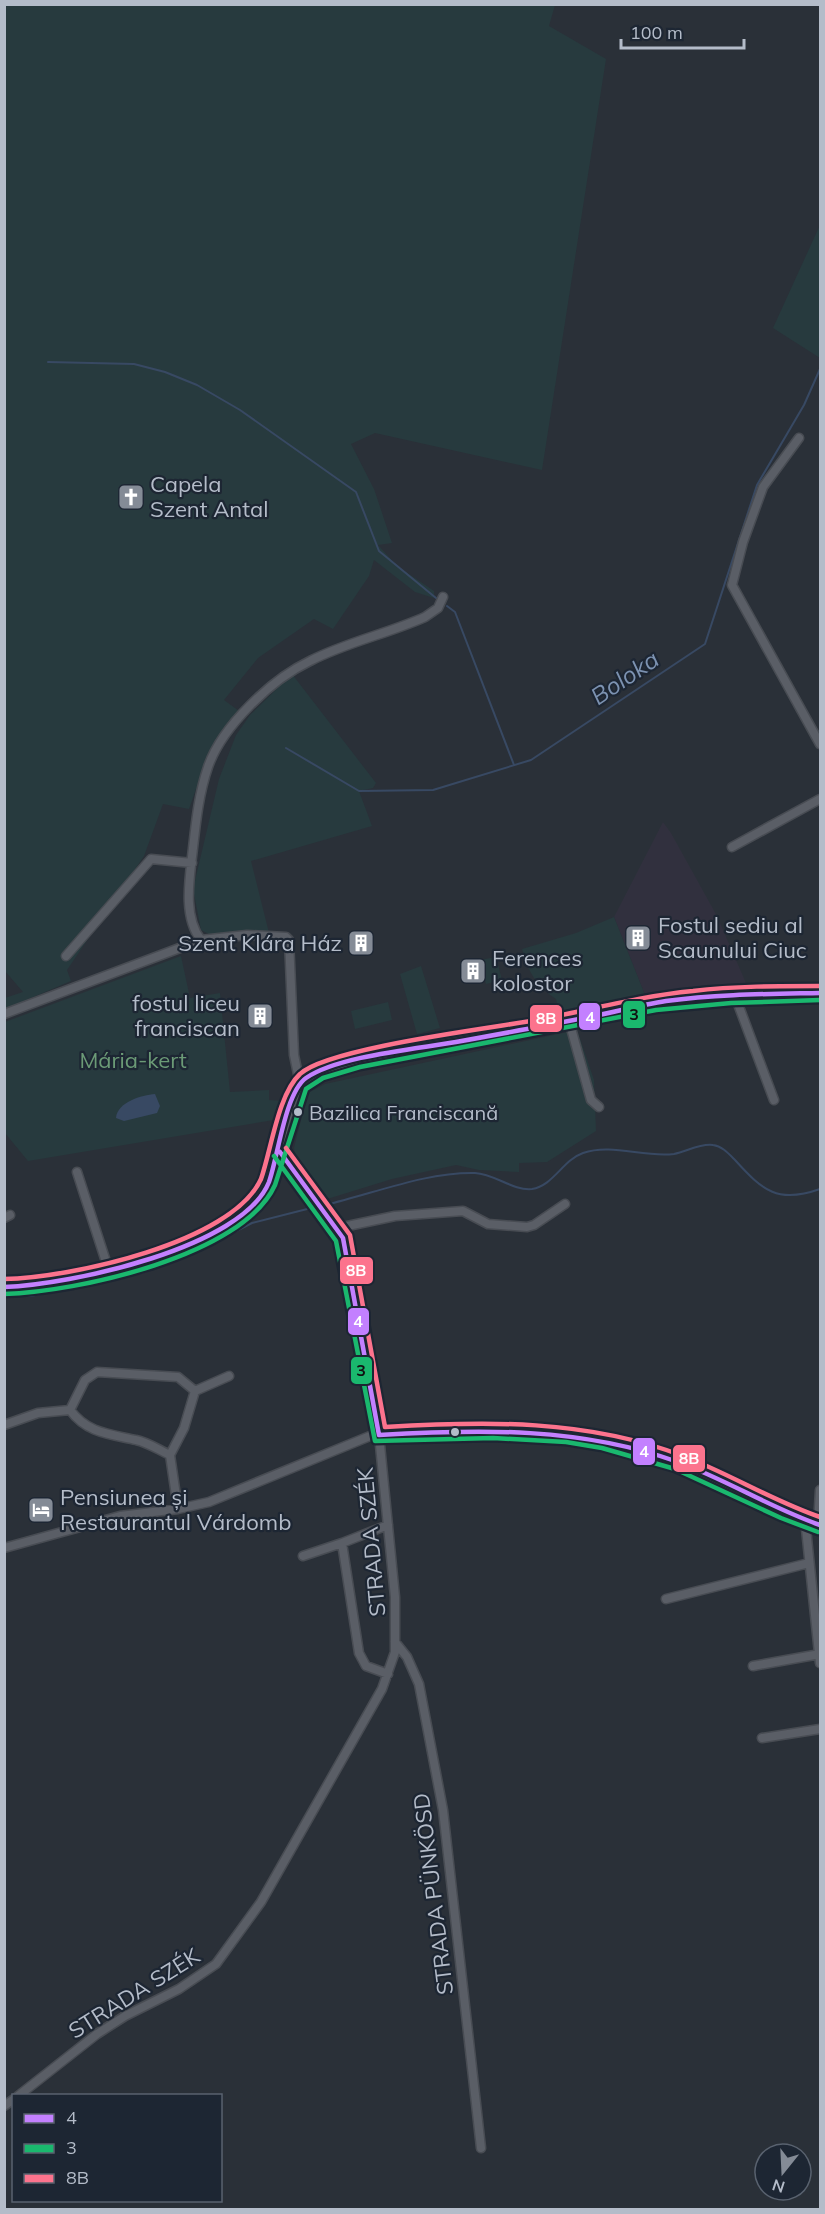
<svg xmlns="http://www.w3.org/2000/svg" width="825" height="2214" font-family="Mulish,sans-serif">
<rect width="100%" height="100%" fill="#2a3038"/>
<path fill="#31303e" d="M663 822 671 833 717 916 746 983 707 985 645 995 614 917Z"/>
<path fill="#273a3e" d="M5 5H555L549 26 606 59 542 470 375 433 351 444 374 489 392 543 378 545 397 566 434 591V598L415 592 374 560 369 576 333 629 314 619 258 658 224 700 239 711C215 733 209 760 200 790L196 789 189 809 163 804 144 856 67 970 71 981 5 1009V998L23 992 5 971Z
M820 225V358L773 328Z
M292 674 376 783 373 788 359 791 372 826 251 861 269 933 209 934 201 930 193 889 219 779 236 735 250 715Z
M614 917 645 995 559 1013 556 999C537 987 527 970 522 949L576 933Z
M181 956 190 998 220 993 230 1092 269 1090V1100L284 1101 280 1119 28 1161 5 1133V1022Z
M496 957 502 980 486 984 480 960Z
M421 966 440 1028 417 1034 400 974Z
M388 1002 392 1020 355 1029 351 1011Z
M577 1030 594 1080 596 1131 547 1162 519 1163V1172L479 1170 456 1165 392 1179 324 1200 296 1162 294 1148 306 1100 310 1092 325 1084Z"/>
<path fill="#384963" d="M155 1094 160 1106 157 1113 124 1121 116 1118C117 1102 142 1095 155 1094Z"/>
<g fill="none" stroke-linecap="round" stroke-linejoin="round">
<path stroke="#384963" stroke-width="2" d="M48 362 134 364 165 372 197 385 240 410 356 492 379 551 436 598
M447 606 455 612 514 765
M286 748 359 791 433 790 531 760 705 644 757 485 804 405 820 369
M325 1205C373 1194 425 1172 475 1173 495 1174 513 1191 532 1189 553 1186 563 1160 583 1153 612 1143 644 1158 674 1154 686 1152 700 1143 713 1145 722 1146 729 1154 735 1160 763 1191 778 1204 820 1189
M4 1295 31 1296 144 1272 197 1251 252 1223 319 1206"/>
<defs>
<path id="minor" d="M799 438 763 487 743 542 732 585 820 744
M732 847 820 799
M66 956 151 859 192 863
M735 996 774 1100
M4 1014 201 940
M569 1021 591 1100 599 1107
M300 1084 294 1055 289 940 286 937 247 935 201 940C182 916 190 876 193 848 196 821 199 793 208 767 222 726 272 679 310 661 347 642 387 634 425 617L438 608 443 597
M77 1172 109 1271
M4 1218 10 1215
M338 1228 395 1216 463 1211 488 1224 527 1227 534 1225 565 1204
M4 1287C61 1291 232 1244 263 1194 278 1169 288 1088 306 1078 340 1059 416 1049 456 1042 500 1034 545 1026 589 1017 618 1011 647 1003 676 1000 724 994 773 994 820 993
M195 1391 229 1376
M70 1410C87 1433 109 1434 136 1440 147 1442 159 1450 170 1455
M4 1425 38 1413 70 1410 85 1380 97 1372 178 1377 195 1391 184 1428 170 1455 178 1509
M805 1519 820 1663
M818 1524 820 1490
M4 1548 120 1516 178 1509 209 1502 370 1436 480 1428 551 1433 638 1449 681 1463 820 1525
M303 1556 342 1543
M666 1599 809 1563
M395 1642 407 1657 419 1684 443 1810 481 2148
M753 1666 820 1654
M388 1674 366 1666 359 1653 342 1543 388 1525
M762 1738 820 1729
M18 2096 97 2034 125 2016 179 1989 216 1964 261 1902 382 1689 395 1652V1597L379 1435 347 1256 338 1228 280 1152
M4 2106 14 2099"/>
</defs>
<use href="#minor" stroke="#484c53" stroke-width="11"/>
<use href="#minor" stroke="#5a5e66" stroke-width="8"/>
<defs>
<path id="bus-1" d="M280 1152 343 1238 379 1435C481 1429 581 1427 678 1462 727 1480 771 1508 820 1525
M4 1287C69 1285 243 1248 269 1182 278 1157 285 1093 306 1078 338 1056 416 1049 456 1042 500 1034 544 1026 589 1017 615 1012 640 1005 666 1001 717 994 769 994 820 993"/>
<path id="bus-2" d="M274 1156 336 1241 375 1441 493 1438 566 1442 602 1448 675 1469 781 1518 818 1532
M4 1294C76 1292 243 1256 275 1185L306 1089 323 1078 360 1067 656 1010 731 1003 820 1000"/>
<path id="bus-3" d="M286 1148 350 1235 385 1427C486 1421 587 1419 683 1456 730 1474 773 1501 820 1517
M4 1279C69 1278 232 1243 261 1179 271 1151 278 1094 300 1074 327 1048 492 1028 537 1020 589 1010 640 996 693 991 735 986 778 986 820 986"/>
</defs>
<use href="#bus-1" stroke="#1d2633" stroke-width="9"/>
<use href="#bus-2" stroke="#1d2633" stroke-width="9"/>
<use href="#bus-3" stroke="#1d2633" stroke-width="9"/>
<use href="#bus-1" stroke="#c380ff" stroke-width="4.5"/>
<use href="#bus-2" stroke="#1ab86e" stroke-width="4.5"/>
<use href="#bus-3" stroke="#fc738d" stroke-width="4.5"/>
</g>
<defs>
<symbol id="church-square" viewBox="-11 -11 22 22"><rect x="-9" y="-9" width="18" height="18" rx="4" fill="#848b96" stroke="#1d2633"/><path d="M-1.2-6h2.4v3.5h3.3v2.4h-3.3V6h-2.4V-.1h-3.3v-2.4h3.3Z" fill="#fff"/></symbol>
<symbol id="building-square" viewBox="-11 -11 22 22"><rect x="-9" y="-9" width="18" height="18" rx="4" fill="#848b96" stroke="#1d2633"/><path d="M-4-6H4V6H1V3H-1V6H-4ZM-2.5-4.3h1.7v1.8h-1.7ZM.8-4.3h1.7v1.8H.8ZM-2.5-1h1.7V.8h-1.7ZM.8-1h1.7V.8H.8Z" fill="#fff"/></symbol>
<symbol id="hotel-square" viewBox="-11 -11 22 22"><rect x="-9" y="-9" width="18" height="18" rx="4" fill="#848b96" stroke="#1d2633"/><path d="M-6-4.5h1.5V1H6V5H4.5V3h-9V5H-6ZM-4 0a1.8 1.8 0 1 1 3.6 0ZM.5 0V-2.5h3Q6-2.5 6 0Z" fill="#fff"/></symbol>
</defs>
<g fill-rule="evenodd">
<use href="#church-square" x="116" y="482" width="30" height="30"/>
<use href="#building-square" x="623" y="923" width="30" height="30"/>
<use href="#building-square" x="346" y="928" width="30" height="30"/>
<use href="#building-square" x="458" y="956" width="30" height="30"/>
<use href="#building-square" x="245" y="1001" width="30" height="30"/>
<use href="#hotel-square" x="26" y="1495" width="30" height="30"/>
</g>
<g fill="#b4bcc9" stroke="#1d2633" stroke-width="2">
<circle cx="298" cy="1112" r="5"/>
<circle cx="455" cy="1432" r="5"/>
</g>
<g text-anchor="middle" stroke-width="4.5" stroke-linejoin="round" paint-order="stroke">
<g font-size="20" fill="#b4bcc9" stroke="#1d2633" text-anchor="start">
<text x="309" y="1120">Bazilica Franciscană</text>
</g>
<g font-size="22" fill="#b4bcc9" stroke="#1d2633" text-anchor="start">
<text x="150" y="492">Capela<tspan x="150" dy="25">Szent Antal</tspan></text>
<text x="658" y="933">Fostul sediu al<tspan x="658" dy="25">Scaunului Ciuc</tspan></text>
<text x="342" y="951" text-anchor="end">Szent Klára Ház</text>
<text x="492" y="966">Ferences<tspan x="492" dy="25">kolostor</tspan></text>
<text x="240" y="1011" text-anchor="end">fostul liceu<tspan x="240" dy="25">franciscan</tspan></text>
<text x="60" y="1505">Pensiunea și<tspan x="60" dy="25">Restaurantul Várdomb</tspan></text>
</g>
<g font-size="22" fill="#6b9a76" stroke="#1d2633">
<text x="133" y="1068">Mária-kert</text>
</g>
<g font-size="22" fill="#b4bcc9" stroke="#1d2633">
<text transform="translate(371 1542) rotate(-95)" y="8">STRADA SZÉK</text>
<text transform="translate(433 1894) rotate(-97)" y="8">STRADA PÜNKÖSD</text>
<text transform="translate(134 1993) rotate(-32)" y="8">STRADA SZÉK</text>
</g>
<g font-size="24" font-style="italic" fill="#7c92b1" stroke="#1d2633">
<text transform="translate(625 678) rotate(-34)" y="8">Boloka</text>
</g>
</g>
<g stroke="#1d2633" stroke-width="2">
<rect x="622" y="1000" width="24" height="29" rx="6" fill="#1ab86e"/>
<rect x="578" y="1002" width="23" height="29" rx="6" fill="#c380ff"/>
<rect x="529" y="1004" width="34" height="29" rx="6" fill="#fc738d"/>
<rect x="339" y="1256" width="35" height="29" rx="6" fill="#fc738d"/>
<rect x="347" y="1307" width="23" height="29" rx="6" fill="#c380ff"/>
<rect x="350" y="1356" width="23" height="29" rx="6" fill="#1ab86e"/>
<rect x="632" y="1437" width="24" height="29" rx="6" fill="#c380ff"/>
<rect x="672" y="1444" width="34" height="29" rx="6" fill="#fc738d"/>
</g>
<g font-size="16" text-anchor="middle" font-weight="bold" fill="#fff">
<text x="590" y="1023">4</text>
<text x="546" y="1024">8B</text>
<text x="356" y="1276">8B</text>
<text x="358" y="1327">4</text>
<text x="644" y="1457">4</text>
<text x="689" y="1464">8B</text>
</g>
<g font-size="16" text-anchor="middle" font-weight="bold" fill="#111">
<text x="634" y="1020">3</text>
<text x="361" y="1376">3</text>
</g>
<rect width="825" height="2214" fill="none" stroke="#b4bcc9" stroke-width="12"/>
<rect x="12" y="2094" width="210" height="108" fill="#1d2633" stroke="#59626f" stroke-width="1.5"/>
<rect x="24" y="2114" width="30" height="9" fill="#c380ff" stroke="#59626f" stroke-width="1.5"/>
<text x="66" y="2124" font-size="18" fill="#b4bcc9">4</text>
<rect x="24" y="2144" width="30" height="9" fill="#1ab86e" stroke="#59626f" stroke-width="1.5"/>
<text x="66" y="2154" font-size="18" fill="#b4bcc9">3</text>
<rect x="24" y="2174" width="30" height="9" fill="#fc738d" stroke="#59626f" stroke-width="1.5"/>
<text x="66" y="2184" font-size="18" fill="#b4bcc9">8B</text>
<g transform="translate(783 2172) rotate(198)"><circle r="28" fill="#1d2633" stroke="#59626f" stroke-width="1.5"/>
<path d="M0-4.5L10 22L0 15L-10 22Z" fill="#848b96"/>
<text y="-9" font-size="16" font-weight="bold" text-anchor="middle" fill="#b4bcc9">N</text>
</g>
<path d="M621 39v9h123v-9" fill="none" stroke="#b4bcc9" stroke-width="3"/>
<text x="630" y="39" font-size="18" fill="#b4bcc9" stroke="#1d2633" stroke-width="4.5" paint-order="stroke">100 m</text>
</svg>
